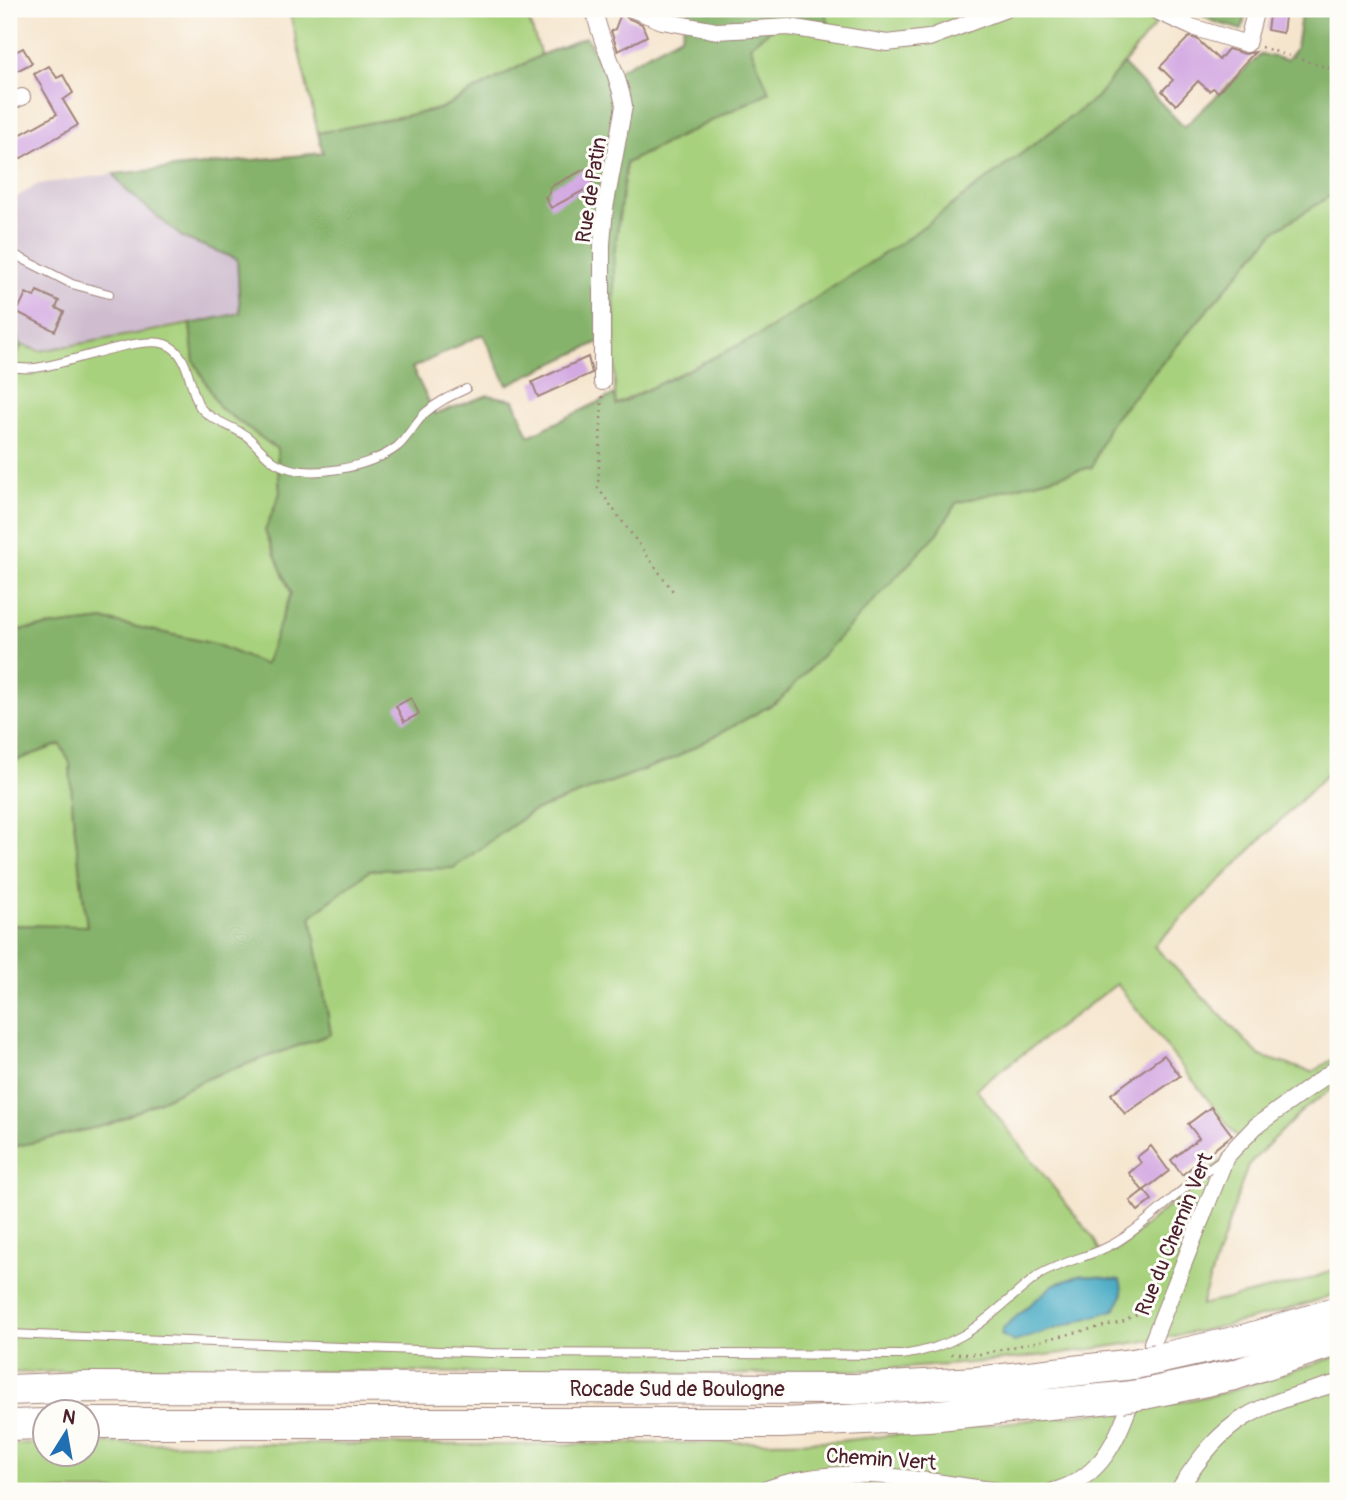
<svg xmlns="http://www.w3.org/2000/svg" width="1347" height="1500" font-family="Pangolin,sans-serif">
<rect width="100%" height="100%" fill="#fdfcf7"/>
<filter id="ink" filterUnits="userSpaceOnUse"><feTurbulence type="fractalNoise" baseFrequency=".0143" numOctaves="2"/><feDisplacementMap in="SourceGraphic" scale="14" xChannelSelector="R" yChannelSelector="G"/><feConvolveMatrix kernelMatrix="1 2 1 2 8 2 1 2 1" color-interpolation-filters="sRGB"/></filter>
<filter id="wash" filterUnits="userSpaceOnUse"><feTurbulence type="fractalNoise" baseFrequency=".00686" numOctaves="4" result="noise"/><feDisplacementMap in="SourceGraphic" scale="28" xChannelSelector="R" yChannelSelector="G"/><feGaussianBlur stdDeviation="1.57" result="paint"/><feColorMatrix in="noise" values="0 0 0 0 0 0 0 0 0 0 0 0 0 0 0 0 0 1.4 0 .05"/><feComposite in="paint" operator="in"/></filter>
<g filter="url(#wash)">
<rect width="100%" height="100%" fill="#f5e5cd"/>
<path fill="#cfbdcf" d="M114 174 125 189 183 238 237 259 240 313 39 351 21 345 9 323V202L38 184Z"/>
<path fill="#a8d17d" stroke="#797854" stroke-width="2" fill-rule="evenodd" d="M289 9H525L541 55 439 109 318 133Z
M824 9H1168L1096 98 908 238 758 336 615 405 614 256 626 163 768 93 750 45 785 19 828 24Z
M1338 191V763L1154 946 1260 1056 1312 1072 1338 1056V1085L1303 1110 1248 1165 1201 1305 1301 1282 1338 1269V1293C1250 1325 1155 1341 1063 1353 806 1386 545 1372 286 1371L203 1367 9 1373V1148L110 1124 213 1076 331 1034 311 916 370 870 453 868 531 812 675 758 938 533 956 503 1092 467 1109 425 1276 230ZM1117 984 1242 1143 1116 1251 1101 1254 1094 1239 976 1089Z
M190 324 194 361 219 407 277 449 280 493 265 531 291 593 265 665 215 644 105 620 9 631V381L21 345 40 351Z
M61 744 70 763 73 815 87 927 9 925V763Z
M1338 1356V1491H9V1444L45 1443 46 1454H88V1443L500 1445 839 1441 1165 1405 1227 1392Z"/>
<path fill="#86b36c" stroke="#68694c" stroke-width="2" d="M689 9H824L829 24 785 19 750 45 769 92 626 163 614 256V335L507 385 483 334 412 368 435 414 488 395 514 400 529 436 615 394 616 405 758 336 908 238 1096 98 1123 64 1184 127 1261 54 1287 60 1296 48 1302 9H1338V191L1276 230 1109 425 1092 467 956 503 938 533 779 701 675 758 531 812 453 868 370 870 311 916 331 1034 213 1076 110 1124 9 1148V925L87 926 73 815 70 763 60 744 9 763V631L105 620 215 644 265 665 291 593 265 531 280 493 277 449 219 407 194 361 190 324 240 313 237 259 183 238 125 189 114 174 323 153 318 133 440 109 541 55 586 37 608 76 681 36Z
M1193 9H1247L1242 30 1212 21Z
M9 323 21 345 9 381Z"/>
<path fill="#42a8c2" stroke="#466476" stroke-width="2" d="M1081 1275 1120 1280C1124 1293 1123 1299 1114 1310L1014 1342 1001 1335 1003 1328 1053 1285Z"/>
<g id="blocks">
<path fill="#d3a9e2" d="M1270 9H1286L1283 33 1267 30Z
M622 11 627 18 642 24 647 36 618 51 611 31 615 29Z
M1189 37 1197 39 1219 60 1228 49 1245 54 1255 52 1218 92 1213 88 1209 91 1198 81 1176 105 1162 91 1173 80 1160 67Z
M23 48 32 63 9 75V55Z
M49 66 57 78 63 75 73 93 63 100 78 125 16 161 9 141 57 114 34 74Z
M585 169 594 185 551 208 545 197 549 194 550 187Z
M37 291 59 301 56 308 64 312 55 331 17 312 26 293 34 297Z
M588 357 592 373 538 397 532 382Z
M411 698 419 714 404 722 396 706Z
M1164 1055 1180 1076 1125 1114 1111 1094Z
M1211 1107 1232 1135 1182 1175 1171 1160 1199 1138 1188 1124Z
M1151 1146 1169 1171 1143 1191 1129 1173 1141 1163 1137 1157Z
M1144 1190 1152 1200 1138 1211 1130 1201Z"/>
</g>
</g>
<g filter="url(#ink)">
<use href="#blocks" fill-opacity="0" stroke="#a0827c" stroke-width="2"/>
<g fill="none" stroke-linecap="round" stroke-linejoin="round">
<defs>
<path id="lane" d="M9 252 72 284 109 294
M9 367C17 368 27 369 35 368 67 365 138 335 165 344 191 353 188 388 200 407 209 420 236 427 249 438 258 446 266 457 276 463 307 481 372 467 398 446 408 437 415 423 425 413 437 402 451 396 466 389
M9 1334 491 1353 902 1355C970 1345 987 1315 1039 1275 1066 1259 1097 1256 1123 1238 1158 1215 1186 1183 1221 1160"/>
<path id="street" d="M594 9C600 43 619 73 624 106L605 208 602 244V382
M632 9 662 21 717 31 789 27 887 43 929 38 1006 9
M1152 9 1192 27 1247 44 1256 9
M9 102 22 97
M1152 1343 1226 1157 1256 1126 1338 1067
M762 1491C838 1460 920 1481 999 1491
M1054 1491C1096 1479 1114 1448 1128 1409
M1178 1491C1226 1415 1254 1407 1338 1383"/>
<path id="highway" d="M1157 1359 1243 1340 1338 1312
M9 1390 85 1387 855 1389 976 1382 1134 1364
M1144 1394 1234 1375 1338 1340
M88 1423H781L928 1416 1122 1397
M9 1425 46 1424"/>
</defs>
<use href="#lane" stroke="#a0827c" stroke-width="10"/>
<use href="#street" stroke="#a0827c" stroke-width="18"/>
<use href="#highway" stroke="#a0827c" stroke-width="32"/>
<path stroke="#a0827c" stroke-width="2.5" stroke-dasharray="2 5" stroke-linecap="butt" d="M1261 47 1338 71
M602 396 598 488 675 594
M951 1354H982L1122 1322 1150 1307"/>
<use href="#lane" stroke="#fff" stroke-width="8"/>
<use href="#street" stroke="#fff" stroke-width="16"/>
<use href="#highway" stroke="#fff" stroke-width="30"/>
<defs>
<path id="highway-bridge" d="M1134 1364 1157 1359
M1122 1397 1144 1394"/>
</defs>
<use href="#highway-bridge" stroke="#a0827c" stroke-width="32" stroke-linecap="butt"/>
<use href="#highway-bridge" stroke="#fff" stroke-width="30"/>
</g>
</g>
<g text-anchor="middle" stroke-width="6" stroke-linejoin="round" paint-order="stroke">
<g font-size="21" fill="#4a1f2b" stroke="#fdfcf7">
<text transform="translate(591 190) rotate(-81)" y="7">Rue de Patin</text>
<text transform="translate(1174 1234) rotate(-68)" y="7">Rue du Chemin Vert</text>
<text x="677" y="1396">Rocade Sud de Boulogne</text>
<text transform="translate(881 1459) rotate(4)" y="7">Chemin Vert</text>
</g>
</g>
<rect width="1347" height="1500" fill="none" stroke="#fdfcf7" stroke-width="35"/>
<g transform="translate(66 1433) rotate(11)"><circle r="33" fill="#fdfcf7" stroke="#b5a4a5" stroke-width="2"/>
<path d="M0-5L12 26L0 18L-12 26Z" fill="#1f6fb2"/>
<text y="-10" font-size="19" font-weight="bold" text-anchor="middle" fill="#4a1f2b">N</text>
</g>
</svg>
